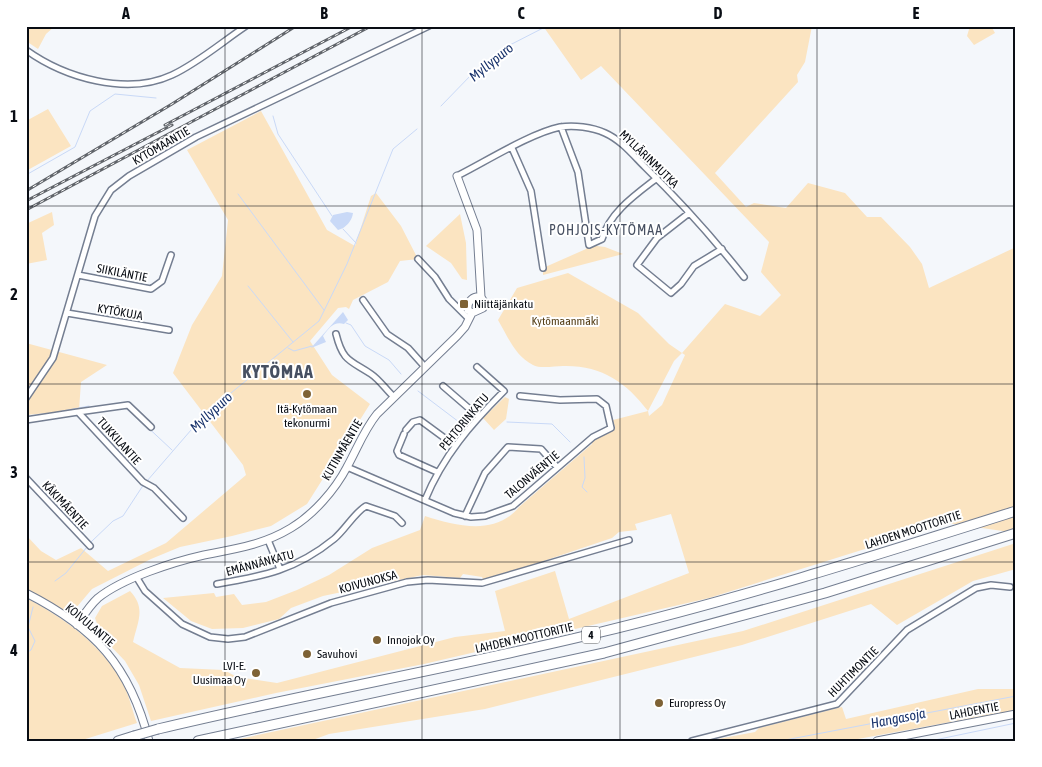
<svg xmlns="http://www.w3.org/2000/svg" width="1042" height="767" font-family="'Asap Condensed',sans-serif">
<rect width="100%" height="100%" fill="#f4f7fb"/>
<path fill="#fbe4c1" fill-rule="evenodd" d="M26 26H55L46 34 38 49 26 41Z
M543 26H812L805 62 797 75 798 82 715 173 746 207 754 203 786 208 808 183 845 193 867 217H881L910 247 922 264 929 288 1016 247V533L948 523 709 598 424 664 276 693 151 721 139 685 125 661 102 637 95 618 102 606 130 591C146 608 138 621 133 642L180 668 224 670 237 677 277 683 455 637 505 631 495 591 555 571 569 619 689 573 671 514 635 524 637 530 619 532 612 538 484 581 482 577 463 574 460 578 423 575 323 596 291 608 279 619 243 628 212 629 191 621 163 598 214 593 216 597 234 594 242 605 266 602 297 590 329 575 372 548 420 530 425 516C456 526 496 536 519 507L592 444V441L615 428 613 420 648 411C626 382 601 365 563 366 555 366 540 369 533 365 515 356 508 337 498 320L517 288 568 273 638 313 669 344 682 353 725 304 760 316 781 295 761 272 769 242 601 66 581 80ZM682 353 685 355 662 405 649 416 648 411 674 361Z
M970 26H991L995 33 974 45 967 36Z
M48 109 71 146 26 171V121Z
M261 111 327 230 355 246 371 196 376 193 401 226 418 259 400 261 388 282 353 300 349 309 346 307 338 308 310 341 332 375 370 404 307 504 271 526 232 536 180 547 151 559 92 589 70 615H67L26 589V535L41 551 56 560 81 548 108 571 166 543 246 475 243 465 173 373 192 325 222 276 228 220 187 150Z
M52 212 54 225 42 233 47 260 26 264V224Z
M460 214 466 243 467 280 462 279 451 263 426 246Z
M589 245 605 247 623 254 543 275V268L586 249Z
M26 343 107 365 81 382 79 410 26 415Z
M505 397 509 399 506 419 494 430 483 418Z
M1016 543V569L973 581 897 625 871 604 742 645 485 709 329 734 310 741H230L743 631Z
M26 598C63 617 102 645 122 682 129 694 132 710 137 723L79 741H26Z
M978 689H1016V710L847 741H707L755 732 759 728 842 707 846 719Z"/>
<path fill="#c9d9f7" d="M347 212 353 213C352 221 346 228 338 230L330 221 333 215Z
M343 312 348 320 344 324C334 321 329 328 323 336L326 342 311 348Z"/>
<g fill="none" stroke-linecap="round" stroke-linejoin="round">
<path stroke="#c9d9f7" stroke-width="1" d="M441 106 473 73 506 47 547 26
M273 116 278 134 332 216
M26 175 75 147 90 111 115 94 156 98
M238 194 324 310
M343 229 356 243
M248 286 293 342
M346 323 351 325 365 346 389 360 401 374
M288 348 294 351 312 346
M418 391 459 422
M126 407 172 450
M93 413 99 412
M37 416 89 406
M507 422 552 424 570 442
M584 457 585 478 582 487 587 492
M147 481 204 415 319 321 347 264 393 149 417 129
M91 542 113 521 123 516 144 484
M55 581 66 573 87 547
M26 653 31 650 35 641 28 627 33 607
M780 741 1016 696
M930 741 1016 723"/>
<defs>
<path id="street" d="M26 50C65 78 127 96 172 75 198 63 222 42 246 26
M561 127 578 172 589 245 602 239C610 212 635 195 657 178
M512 148 531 191 543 268
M457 176C485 162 531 133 560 127 574 125 592 127 605 133 621 140 633 155 645 167 681 202 713 238 744 277
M689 213 657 238 637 265 671 293 681 284 694 266 722 249
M418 259 435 277 449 299 469 319
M78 275 151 289 162 281 171 255
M363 300 387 334 408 348 425 367
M67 313 169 330
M336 334C343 362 350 360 371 374 380 380 386 390 394 397
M443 386 479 417
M26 398 53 358 95 216 111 190 129 176 196 137 429 26
M78 412 128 405 151 427
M26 420 78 412 143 482 154 488 183 518
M406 430 413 422 420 420 454 445
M404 434 397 451 399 455 437 472
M347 467 454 513 471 517 485 516 513 506 593 437 611 428 606 406 597 399 560 400 520 396
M26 478 90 546
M425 500C443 456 471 424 504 391L477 367
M465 516 485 473 508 447 541 449 557 467
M268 540 280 569
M137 578 145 591 182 624 210 637 228 639 245 637 331 603 407 582 428 580 482 583 629 540
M217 584C264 576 296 570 334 539 345 530 355 512 366 506L395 516 402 523
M692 741 837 704 907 630 976 588 991 585 1010 587"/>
<path id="secondary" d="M457 176 477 230 481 297
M26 593C95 628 130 666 149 741
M77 625C83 616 90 605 98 598 123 578 173 562 204 555 235 549 263 545 291 528 313 515 335 490 347 467 357 449 364 430 377 414L457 336 465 327 472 313 483 308 484 302 481 297C473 296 467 301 468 310L472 313
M877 741 1016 714"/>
<path id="highway" d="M158 729C304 694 452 668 597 633 739 599 877 555 1016 511
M118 741 134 736
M198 741 604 653 825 593 1016 533"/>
</defs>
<use href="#street" stroke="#747e91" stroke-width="8"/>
<use href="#secondary" stroke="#747e91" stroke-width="9"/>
<use href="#highway" stroke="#747e91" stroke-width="11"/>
<use href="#street" stroke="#fff" stroke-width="5"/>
<use href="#secondary" stroke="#fff" stroke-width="7"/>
<use href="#highway" stroke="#fff" stroke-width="9"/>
<defs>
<path id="rail" d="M165 125 353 26
M26 191 172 104 296 26
M26 201 172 125
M26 210 371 26"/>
</defs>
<use href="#rail" stroke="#60646a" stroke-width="3"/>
<use href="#rail" stroke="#fff" stroke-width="1" stroke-dasharray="4" stroke-linecap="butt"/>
<defs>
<path id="highway-bridge" d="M134 736 158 729"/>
</defs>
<use href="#highway-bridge" stroke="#747e91" stroke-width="11" stroke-linecap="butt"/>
<use href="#highway-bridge" stroke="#fff" stroke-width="9"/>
</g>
<path fill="none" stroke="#090d14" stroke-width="1" stroke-opacity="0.55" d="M225 26V741M422 26V741M620 26V741M817 26V741M26 206H1016M26 384H1016M26 562H1016"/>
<g fill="#7e6235" stroke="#fff" stroke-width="2">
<rect x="459" y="299" width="10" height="10" rx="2.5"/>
<circle cx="307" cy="394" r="5"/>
<circle cx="377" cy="640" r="5"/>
<circle cx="307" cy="654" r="5"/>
<circle cx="256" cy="673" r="5"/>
<circle cx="659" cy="703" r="5"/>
</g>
<g text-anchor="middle" stroke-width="4" stroke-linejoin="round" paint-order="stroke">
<rect fill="#fff" stroke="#53565a" stroke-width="1" x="582" y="626.5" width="18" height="17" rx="4"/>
<g font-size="11" font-weight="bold" fill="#090d14">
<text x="591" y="639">4</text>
</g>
<g font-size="12" fill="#090d14" stroke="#fff">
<text transform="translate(161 146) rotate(-30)" y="4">KYTÖMAANTIE</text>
<text transform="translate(649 159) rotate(44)" y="4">MYLLÄRINMUTKA</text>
<text transform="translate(122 273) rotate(11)" y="4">SIIKILÄNTIE</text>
<text transform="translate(120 312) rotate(10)" y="4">KYTÖKUJA</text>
<text transform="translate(464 422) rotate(-50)" y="4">PEHTORINKATU</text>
<text transform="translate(119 441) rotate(48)" y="4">TUKKILANTIE</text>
<text transform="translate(342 450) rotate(-60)" y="4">KUTINMÄENTIE</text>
<text transform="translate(532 475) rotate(-40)" y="4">TALONVÄENTIE</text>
<text transform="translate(65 505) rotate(47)" y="4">KÄKIMÄENTIE</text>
<text transform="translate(913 530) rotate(-18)" y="4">LAHDEN MOOTTORITIE</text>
<text transform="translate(260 563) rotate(-15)" y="4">EMÄNNÄNKATU</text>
<text transform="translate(368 582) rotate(-15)" y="4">KOIVUNOKSA</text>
<text transform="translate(90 625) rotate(40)" y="4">KOIVULANTIE</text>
<text transform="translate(524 638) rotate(-13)" y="4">LAHDEN MOOTTORITIE</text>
<text transform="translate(853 672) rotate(-45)" y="4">HUHTIMONTIE</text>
<text transform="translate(974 711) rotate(-11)" y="4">LAHDENTIE</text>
</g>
<g font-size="12" fill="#090d14" stroke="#fff" text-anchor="start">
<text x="474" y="308">Niittäjänkatu</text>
<text x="307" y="413" text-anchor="middle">Itä-Kytömaan<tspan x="307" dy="14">tekonurmi</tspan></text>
<text x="387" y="644">Innojok Oy</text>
<text x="317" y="658">Savuhovi</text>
<text x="246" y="670" text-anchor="end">LVI-E.<tspan x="246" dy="14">Uusimaa Oy</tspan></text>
<text x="669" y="707">Europress Oy</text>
</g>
<g font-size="12" fill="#57411a" stroke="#fff">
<text x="565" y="325">Kytömaanmäki</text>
</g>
<g font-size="14" font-style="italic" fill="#19336c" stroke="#fff">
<text transform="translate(491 62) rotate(-39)" y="5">Myllypuro</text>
<text transform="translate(211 412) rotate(-43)" y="5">Myllypuro</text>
<text transform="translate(898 718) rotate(-11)" y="5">Hangasoja</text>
</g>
<g font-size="14" letter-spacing="1" fill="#464f61" stroke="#fff">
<text x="606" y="235">POHJOIS-KYTÖMAA</text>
</g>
<g font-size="18" font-weight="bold" letter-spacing="1" fill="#464f61" stroke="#fff">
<text x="278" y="378">KYTÖMAA</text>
</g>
</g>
<rect width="1042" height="767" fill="none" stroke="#ffffff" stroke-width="55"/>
<rect x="28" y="28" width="986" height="712" fill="none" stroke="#090d14" stroke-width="2"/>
<g font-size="16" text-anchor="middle" font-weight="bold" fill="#090d14">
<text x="126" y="19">A</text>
<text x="324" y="19">B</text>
<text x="521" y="19">C</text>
<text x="718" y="19">D</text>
<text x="916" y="19">E</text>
<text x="14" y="122">1</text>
<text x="14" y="300">2</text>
<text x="14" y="478">3</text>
<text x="14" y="656">4</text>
</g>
</svg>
